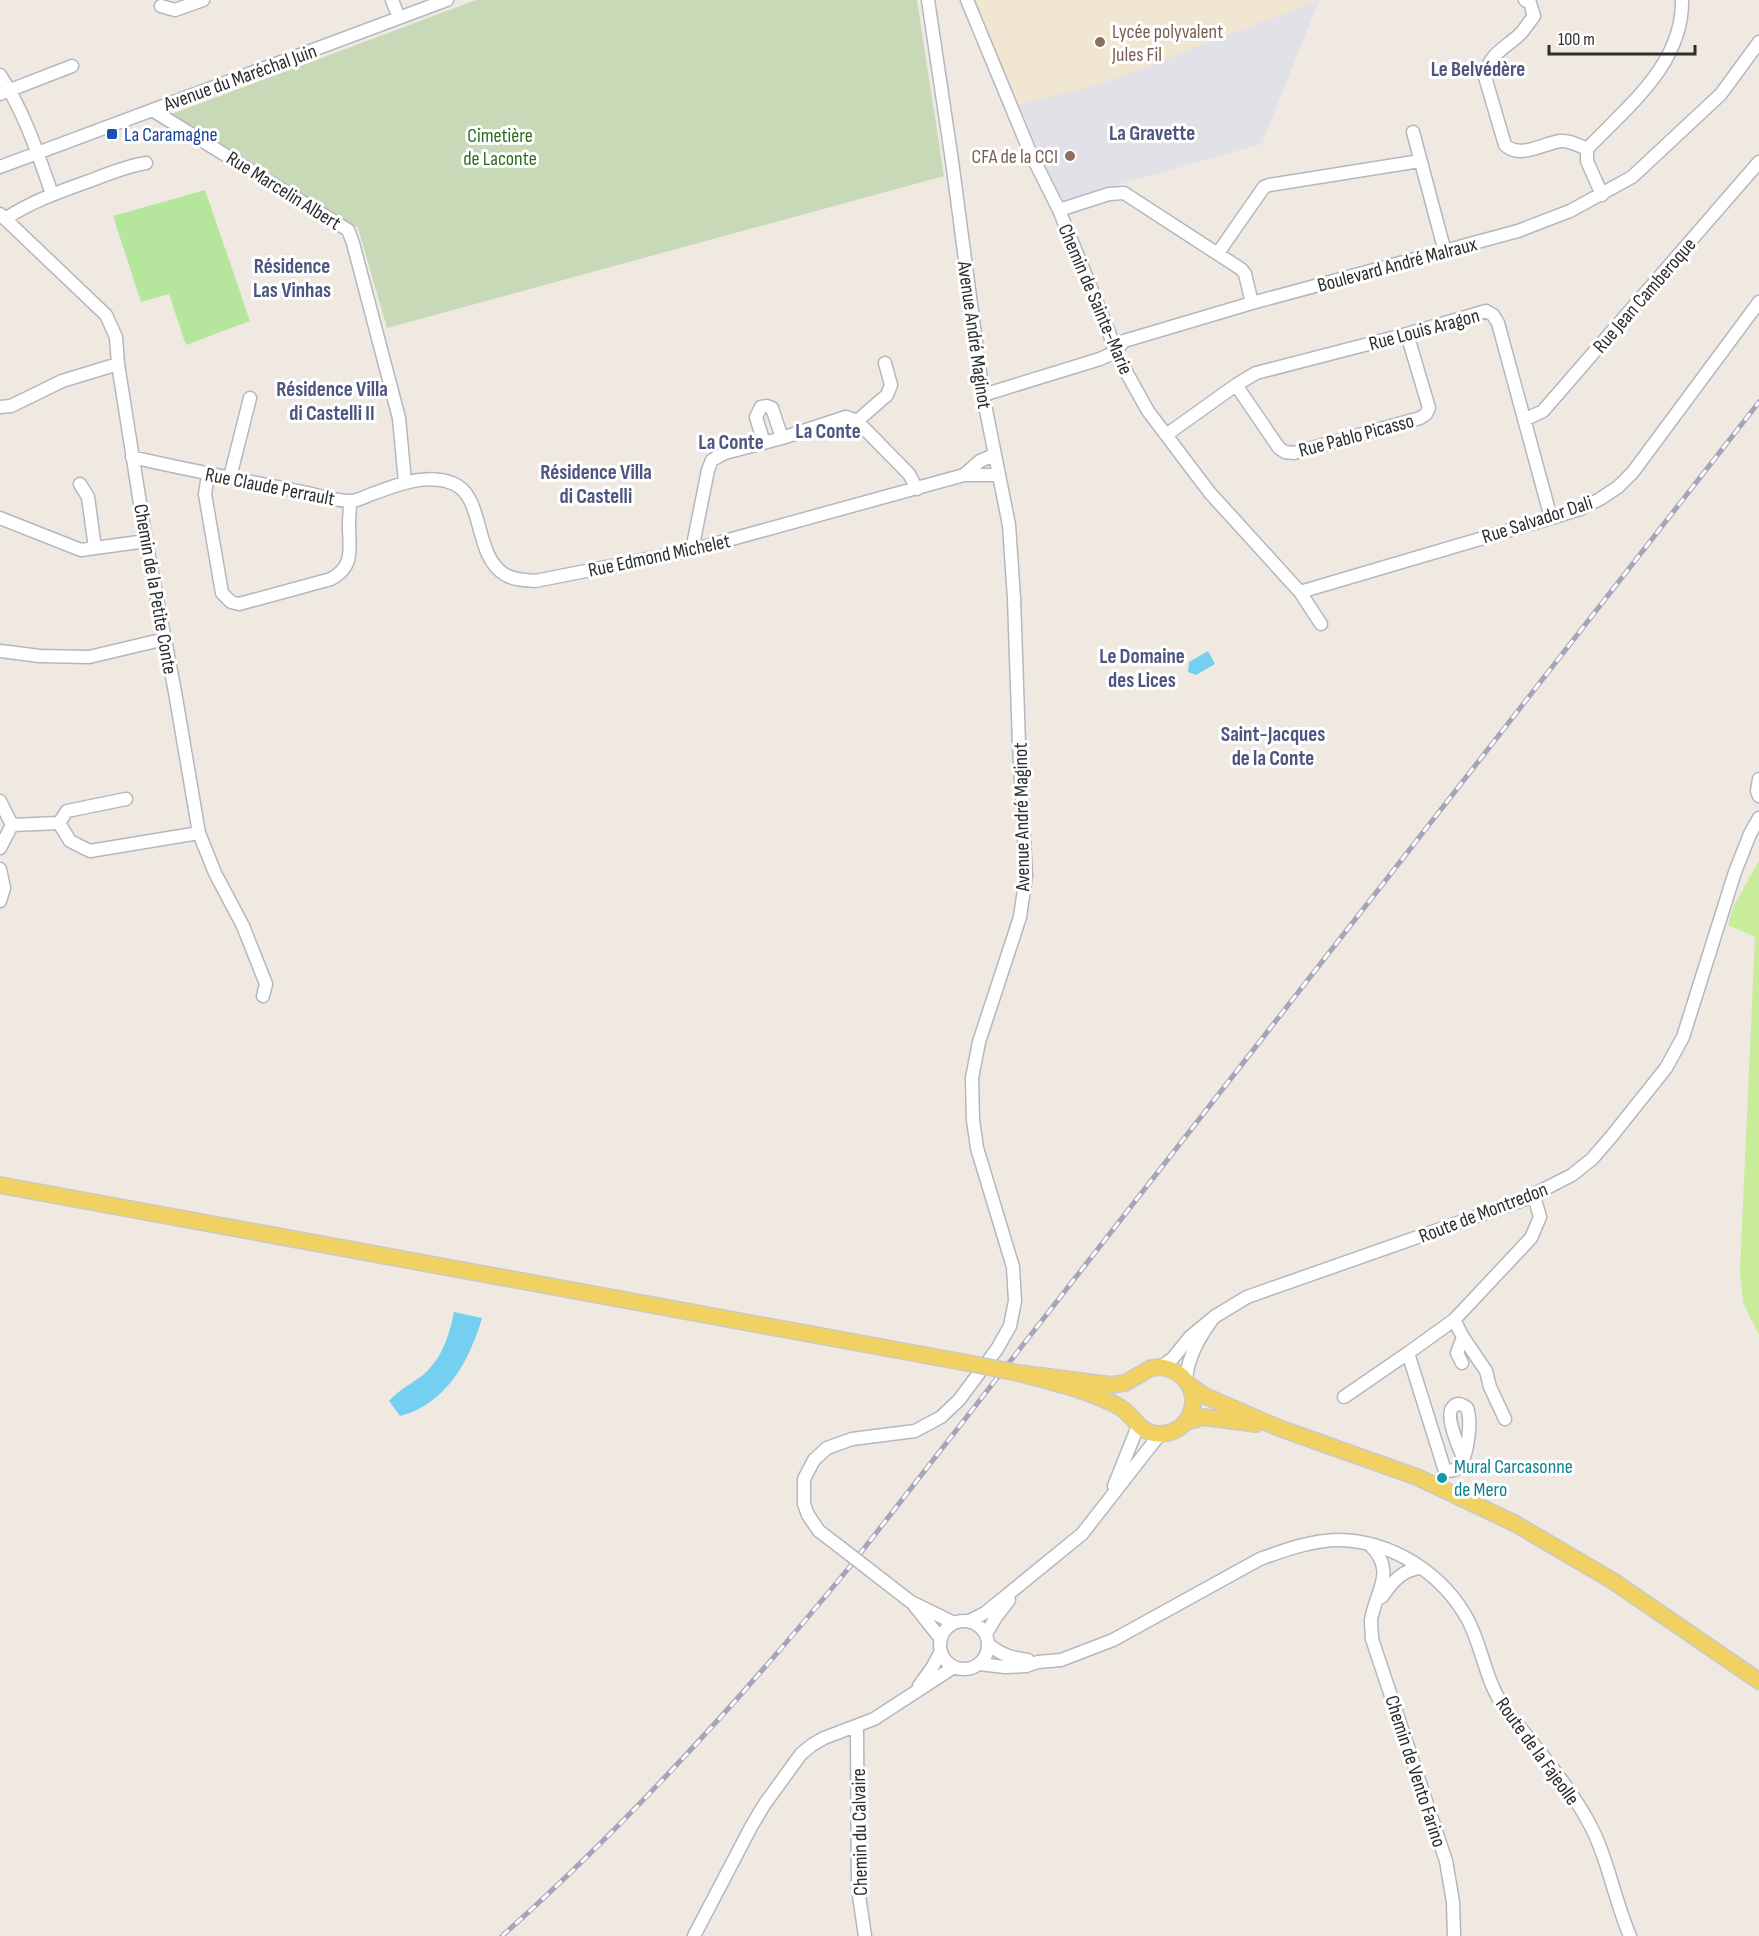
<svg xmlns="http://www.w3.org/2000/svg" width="1759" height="1936" font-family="'Sofia Sans Condensed',sans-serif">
<rect width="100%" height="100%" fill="#efe9e1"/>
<path fill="#e3e1e8" d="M973 0H1319L1262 144 1064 200 1051 180Z"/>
<path fill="#f0e6d1" d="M973 0H1319L1101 84 1017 105Z"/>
<path fill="#b6e59e" d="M205 190 250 321 186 345 169 294 141 302 113 216Z"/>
<path fill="#c8d9b8" d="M476 0H917L944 176 387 328 358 228 192 131 172 114Z"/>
<path fill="#c9ec9a" d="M1759 861V1335L1743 1303 1740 1271 1755 937 1728 925 1733 907Z"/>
<path fill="#75cff0" d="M1208 651 1215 664 1196 675 1188 672 1189 662Z
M454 1312 482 1318C469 1362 446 1404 400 1416L389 1401C399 1390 411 1384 423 1375 442 1358 449 1337 454 1312Z"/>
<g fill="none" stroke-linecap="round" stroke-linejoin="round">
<defs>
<path id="minor" d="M392 0 399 18
M967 0 1030 152 1059 210 1109 332 1115 352 1148 411 1210 493 1300 592 1321 624
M1525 0 1530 3 1534 16C1530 21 1526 27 1522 32 1507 48 1488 53 1485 77L1505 145C1520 159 1542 144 1560 141 1569 140 1578 145 1587 149
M161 6 175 10 203 0
M0 75C24 111 38 154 52 194
M0 94 72 66
M152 110 348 230 353 243 399 418 405 482
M1413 132 1445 252
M0 167 447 0
M1602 195 1587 161V149C1628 106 1683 64 1682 0
M1059 210 1109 194 1124 193 1241 269 1245 274 1252 303
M0 214 106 315 116 337 118 364 146 541 175 692 199 833 215 873 243 926 266 984 263 996
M5 219C32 201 61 191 92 180 110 173 127 166 146 163
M1218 253 1264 187 1269 185 1420 161
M1236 385 1279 448 1285 452 1294 453 1420 418 1426 414 1429 408 1407 334
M983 395 1100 359 1115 352 1124 341 1252 303 1518 231 1570 211 1632 177 1721 94 1759 42
M0 407 11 406 62 381 118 364
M1524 420 1543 411 1759 162
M857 421 887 395 891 385 885 363
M1166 435 1236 385 1256 373 1407 334 1486 311 1493 315 1498 323 1551 518
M764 443 756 417 761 407 767 406 772 408 782 438
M132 457C187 470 242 480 297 491 310 493 340 502 351 501 358 501 366 496 372 494 397 485 425 473 452 483 485 495 473 554 504 574 513 580 525 580 535 581L692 550 964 475H999
M208 475 205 494 222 593 231 602 239 604 331 579C355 566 349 549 349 525 349 517 350 509 350 501
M964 475 980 461 994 455
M230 477 250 398
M80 484 88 497 95 548
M0 518 81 550 146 541
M692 550 708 470 712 460 725 453 782 438 846 417 857 421 909 474 917 489
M1300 592 1551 518 1580 509 1600 499 1618 487 1633 472 1759 302
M0 651 40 656 89 657 165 639
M1759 779 1757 791 1759 796
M0 801 12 825
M59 823 67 811 126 799
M0 848 12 825 59 823 70 841 90 851 199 833
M0 869 4 888 0 901
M1214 1317 1247 1297 1523 1200 1572 1175 1592 1159 1611 1137 1666 1068 1683 1037 1735 872 1750 834 1759 818
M1454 1320 1463 1337 1457 1353 1462 1363
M1463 1337 1486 1371 1490 1387 1505 1419
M1161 1367 1173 1358 1190 1337 1214 1317C1200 1336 1188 1356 1186 1379
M1344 1397 1408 1353
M1463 1458C1459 1447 1443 1413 1454 1406 1458 1402 1463 1405 1467 1408 1472 1422 1468 1455 1459 1467 1455 1471 1450 1471 1445 1471L1408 1353 1454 1320 1531 1238 1540 1217 1534 1196
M1114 1486 1138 1426
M1370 1545C1397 1572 1376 1590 1371 1620 1371 1626 1372 1633 1372 1639L1446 1861 1453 1902 1454 1936
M840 1547 819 1531 808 1515 804 1504V1479L814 1460 827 1448 852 1439 915 1431 941 1417 959 1400 997 1349 1010 1326 1015 1301 1013 1267 977 1148 973 1120 972 1078 979 1042 1020 917 1026 876 1019 744 1014 598 1009 525 983 395 952 161 928 0
M871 1571 911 1602 954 1623
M1382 1597C1392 1582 1403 1569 1421 1568
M914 1605 941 1639
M940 1645a24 24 0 1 1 48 0a24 24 0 1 1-48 0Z
M969 1621 985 1613 1082 1534 1160 1434
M986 1634 996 1617 1009 1600
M989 1645C1002 1655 1012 1658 1028 1660
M979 1664 1005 1667 1026 1666 1038 1662 1061 1660 1113 1640 1260 1559C1285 1550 1312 1540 1339 1540 1393 1541 1443 1574 1468 1620 1482 1647 1485 1678 1502 1704 1509 1716 1519 1726 1527 1736 1549 1764 1571 1790 1588 1821 1608 1857 1614 1899 1630 1936
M919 1686 932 1668 941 1651
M857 1727 858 1889 865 1936
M694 1936 751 1827 764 1805 801 1754 812 1745 824 1738 874 1719 954 1667"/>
<path id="major" d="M0 1185 973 1364
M1161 1367C1208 1375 1200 1435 1158 1434 1138 1433 1134 1414 1118 1406 1088 1390 1051 1382 1018 1373L1111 1385 1125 1383 1151 1368Z
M1191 1386 1203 1395 1279 1428 1417 1477 1516 1524 1613 1581 1759 1681
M1186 1422 1203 1417 1256 1424"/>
</defs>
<use href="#minor" stroke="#b4b7c1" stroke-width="15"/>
<use href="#major" stroke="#c9c9c9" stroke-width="18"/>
<use href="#minor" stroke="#fff" stroke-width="12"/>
<use href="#major" stroke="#f2d163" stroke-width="15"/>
<defs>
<path id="rail" d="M502 1936C628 1824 741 1699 848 1569L1759 402"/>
</defs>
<use href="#rail" stroke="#a3a6b8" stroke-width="5"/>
<use href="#rail" stroke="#fff" stroke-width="3" stroke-dasharray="9" stroke-linecap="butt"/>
<defs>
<path id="minor-bridge" d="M840 1547 871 1571"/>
<path id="major-bridge" d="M973 1364 1018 1373"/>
</defs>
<use href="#minor-bridge" stroke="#b4b7c1" stroke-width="15" stroke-linecap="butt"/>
<use href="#major-bridge" stroke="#c9c9c9" stroke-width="18" stroke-linecap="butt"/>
<use href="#minor-bridge" stroke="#fff" stroke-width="12"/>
<use href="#major-bridge" stroke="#f2d163" stroke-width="15"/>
</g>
<g fill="#8d6e63" stroke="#fff" stroke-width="2">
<circle cx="1100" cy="42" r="6"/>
<circle cx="1070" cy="156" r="6"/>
</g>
<rect fill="#1a4fb4" stroke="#fff" stroke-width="2" x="106" y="128" width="12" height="12" rx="3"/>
<circle fill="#0f9aa8" stroke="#fff" stroke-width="2" cx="1442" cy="1478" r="6"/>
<g text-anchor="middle" stroke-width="6" stroke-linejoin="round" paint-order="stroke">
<g font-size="20" fill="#785e54" stroke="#fff" text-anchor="start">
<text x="1112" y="38">Lycée polyvalent<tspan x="1112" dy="23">Jules Fil</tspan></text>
<text x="1058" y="163" text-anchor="end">CFA de la CCI</text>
</g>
<g font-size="20" fill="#2e2e2e" stroke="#fff">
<text transform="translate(240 77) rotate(-20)" y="7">Avenue du Maréchal Juin</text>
<text transform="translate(284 190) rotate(32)" y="7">Rue Marcelin Albert</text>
<text transform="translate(1397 264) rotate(-15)" y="7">Boulevard André Malraux</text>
<text transform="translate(1644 295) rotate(-49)" y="7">Rue Jean Camberoque</text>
<text transform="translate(1096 299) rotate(67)" y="7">Chemin de Sainte-Marie</text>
<text transform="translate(1424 329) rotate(-15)" y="7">Rue Louis Aragon</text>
<text transform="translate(975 335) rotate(82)" y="7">Avenue André Maginot</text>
<text transform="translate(1356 435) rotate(-15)" y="7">Rue Pablo Picasso</text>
<text transform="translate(270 486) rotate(11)" y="7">Rue Claude Perrault</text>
<text transform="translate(1537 519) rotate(-18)" y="7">Rue Salvador Dali</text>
<text transform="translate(659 555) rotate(-12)" y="7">Rue Edmond Michelet</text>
<text transform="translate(156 589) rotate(80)" y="7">Chemin de la Petite Conte</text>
<text transform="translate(1021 817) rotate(-91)" y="7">Avenue André Maginot</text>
<text transform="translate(1483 1212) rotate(-21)" y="7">Route de Montredon</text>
<text transform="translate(1538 1751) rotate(54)" y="7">Route de la Fajeolle</text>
<text transform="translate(1416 1771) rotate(72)" y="7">Chemin de Vento Farino</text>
<text transform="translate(859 1832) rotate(-91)" y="7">Chemin du Calvaire</text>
</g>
<g font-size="20" fill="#164399" stroke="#fff" text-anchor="start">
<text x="124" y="141">La Caramagne</text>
</g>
<g font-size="20" fill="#2c6e1b" stroke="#fff">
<text x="500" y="142">Cimetière<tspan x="500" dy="23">de Laconte</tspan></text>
</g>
<g font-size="20" fill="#0d838f" stroke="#fff" text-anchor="start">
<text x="1454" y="1473">Mural Carcasonne<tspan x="1454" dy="23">de Mero</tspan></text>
</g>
<g font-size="21" font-weight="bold" fill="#4d5680" stroke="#fff">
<text x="1478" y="76">Le Belvédère</text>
<text x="1152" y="140">La Gravette</text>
<text x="292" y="273">Résidence<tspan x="292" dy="24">Las Vinhas</tspan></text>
<text x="332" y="396">Résidence Villa<tspan x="332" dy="24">di Castelli II</tspan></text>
<text x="828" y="438">La Conte</text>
<text x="731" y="449">La Conte</text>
<text x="596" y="479">Résidence Villa<tspan x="596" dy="24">di Castelli</tspan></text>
<text x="1142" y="663">Le Domaine<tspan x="1142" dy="24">des Lices</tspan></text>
<text x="1273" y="741">Saint-Jacques<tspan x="1273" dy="24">de la Conte</tspan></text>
</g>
</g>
<path d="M1549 45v9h146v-9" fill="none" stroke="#2e2e2e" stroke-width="3"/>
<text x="1558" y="45" font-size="18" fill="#2e2e2e" stroke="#ffffff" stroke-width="4.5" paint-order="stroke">100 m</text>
</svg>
